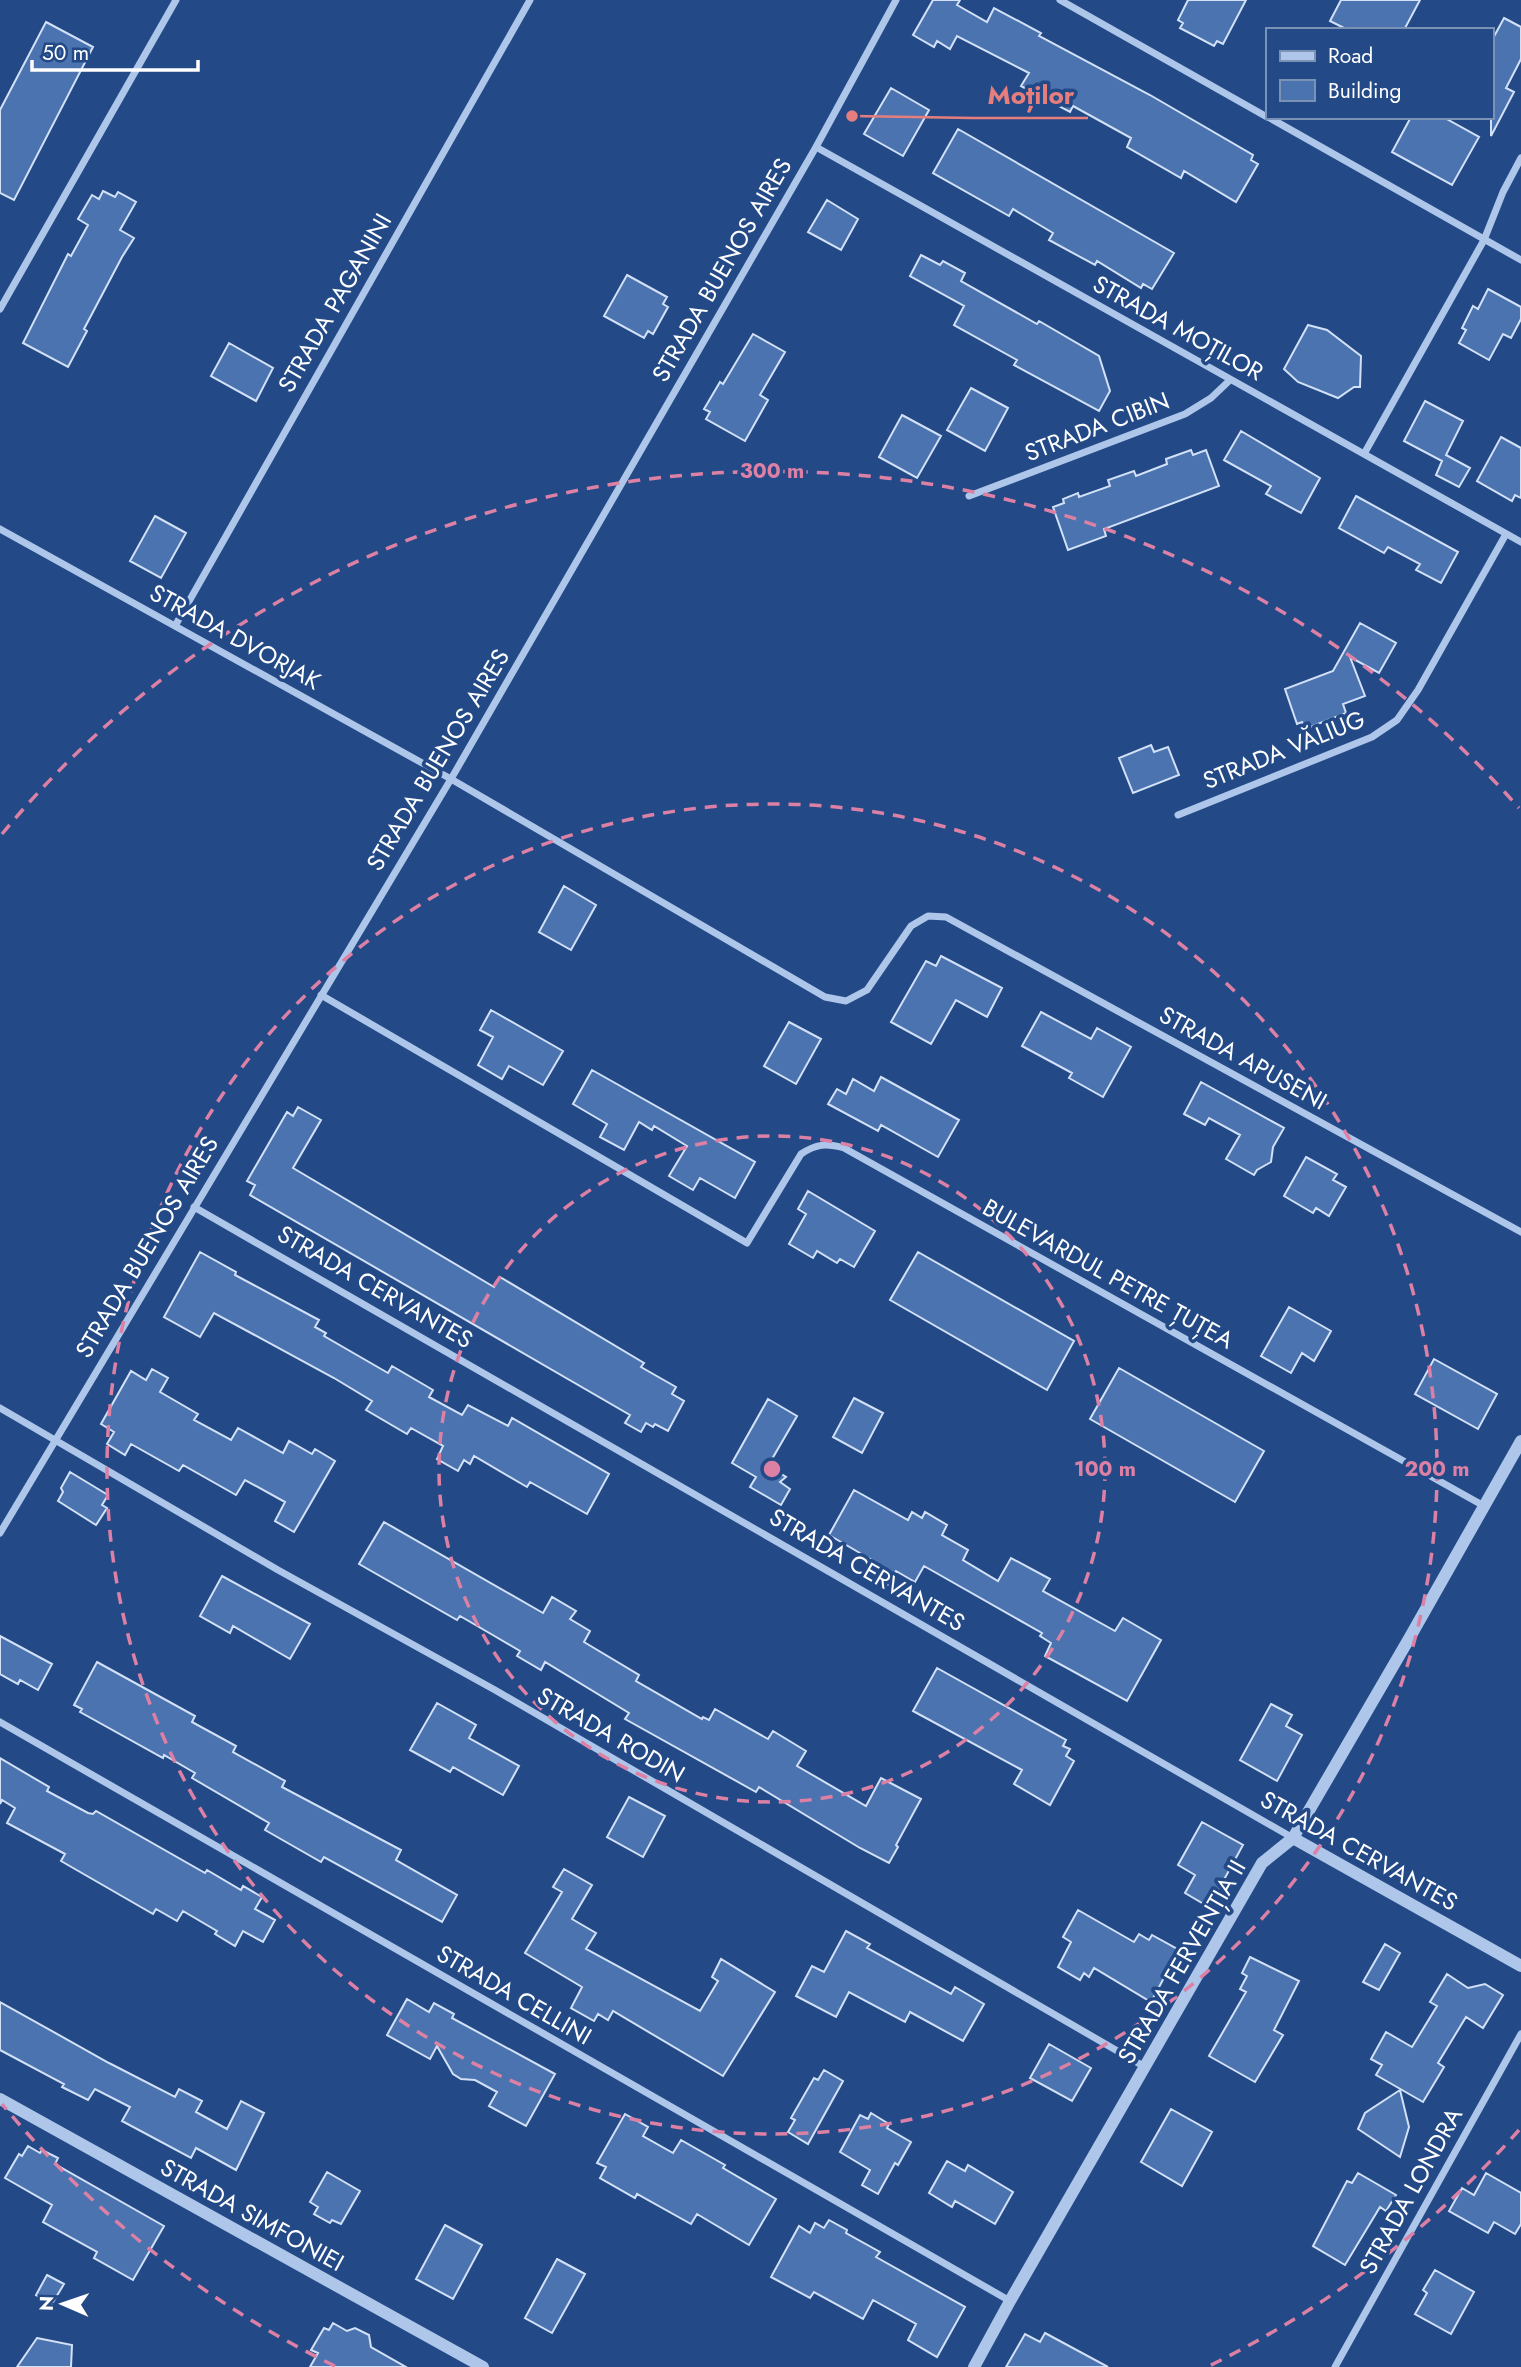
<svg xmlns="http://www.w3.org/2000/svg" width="1521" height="2367" font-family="Jost,sans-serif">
<rect width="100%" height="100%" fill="#234a87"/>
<path fill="#4b73af" stroke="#d2e1f7" stroke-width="2" d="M933 0H960L957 5 987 22 994 8 1041 33 1039 36 1150 95 1253 155 1251 160 1258 164 1236 202 1184 171 1181 178 1127 147 1131 138 1073 106 1070 112 1021 86 1029 73 957 36 950 49 937 41 934 47 913 35Z
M1188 0H1246L1223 44 1217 41 1214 46 1180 28 1183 23 1178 20Z
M1341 0H1420L1404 30H1348L1330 21Z
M1504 18 1521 27V59L1506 88 1514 92 1491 136V42Z
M46 22 93 47 14 200 0 193V110Z
M891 88 929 110 903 156 864 134Z
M1411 117H1443L1479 137 1452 185 1392 152Z
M958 129 1174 253 1152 289 1143 284 1141 288 1097 261 1095 265 1049 240 1053 233 1013 209 1009 216 933 173Z
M103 191 115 197 118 192 136 202 120 230 134 238 122 257 84 329 87 331 68 367 23 343 68 254 71 256 88 225 78 219 92 195 99 199Z
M827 200 858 219 841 250 808 232Z
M921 255 940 265 943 261 965 273 961 281 1037 324 1039 321 1099 356 1110 391 1099 411 1014 365 1017 360 954 325 964 306 910 276Z
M627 275 667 297 663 304 668 307 653 334 648 331 644 338 604 316Z
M1488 289 1521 307V319L1511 338 1503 334 1489 360 1459 343 1466 330 1462 328 1473 306 1478 309Z
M1308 325 1327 330 1361 356 1360 387H1354L1338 398 1298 382 1284 369Z
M753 334 785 352 760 395 768 400 745 441 706 419 710 412 704 409 720 382 723 384Z
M229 343 273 368 256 401 211 376Z
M971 388 1008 408 985 451 947 430Z
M1425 401 1463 421 1446 455 1470 468 1459 487 1436 475 1442 461 1404 441Z
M902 415 941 436 917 478 879 457Z
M1241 431 1320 478 1301 513 1266 494 1271 486 1224 460Z
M1501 437 1521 448V498L1515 495 1512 501 1477 481Z
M1191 450 1193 455 1206 450 1219 486 1104 529 1106 536 1068 550 1053 507 1064 503 1063 499 1078 493 1079 497 1110 486 1108 480 1134 471 1136 476 1167 464 1166 459Z
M1356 496 1458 552 1441 583 1416 570 1420 564 1388 547 1384 553 1339 528Z
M155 516 186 533 161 578 130 561Z
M1360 623 1396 643 1379 673 1350 657 1365 696 1343 704 1346 713 1305 729 1302 722 1297 724 1285 689 1333 671Z
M1151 745 1154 752 1168 747 1179 775 1133 793 1119 758Z
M564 886 596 905 571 950 539 932Z
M941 956 1002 988 987 1017 956 1000 931 1044 891 1022 926 961 936 966Z
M491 1010 563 1051 543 1085 509 1066 502 1079 478 1065 493 1037 480 1030Z
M1041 1012 1091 1039 1097 1028 1131 1047 1103 1097 1069 1078 1072 1073 1022 1046Z
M789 1022 821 1039 796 1084 764 1066Z
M592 1070 755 1162 735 1198 700 1178 693 1190 669 1176 687 1146 654 1126 652 1130 639 1122 624 1150 600 1137 607 1124 573 1104Z
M881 1077 959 1120 938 1157 881 1125 878 1131 828 1104 837 1089 846 1094 853 1079 874 1091Z
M1201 1082 1284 1128 1273 1147 1271 1162 1257 1170 1254 1175 1226 1159 1240 1135 1209 1118 1205 1125 1184 1114Z
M298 1107 321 1120 293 1168 494 1287 500 1277 644 1363 641 1367 676 1387 672 1394 684 1401 668 1431 655 1424 653 1427 646 1423 641 1432 625 1423 630 1415 250 1195 255 1185 247 1181 287 1112 293 1116Z
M1306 1157 1337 1174 1333 1180 1346 1187 1329 1216 1316 1208 1313 1213 1284 1196Z
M808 1191 875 1231 854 1267 840 1259 837 1263 817 1251 813 1258 789 1244 806 1214 798 1209Z
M200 1252 236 1272 235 1275 319 1320 315 1327 326 1333 324 1336 388 1373 392 1366 433 1390 429 1397 462 1415 468 1405 508 1426 512 1418 609 1474 587 1514 530 1482 527 1487 474 1456 470 1464 464 1460 458 1471 437 1459 443 1446 411 1428 407 1434 366 1410 372 1401 334 1378 214 1313 200 1337 164 1317Z
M918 1252 1074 1341 1047 1390 890 1300Z
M1289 1307 1331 1331 1314 1361 1302 1353 1291 1373 1261 1356Z
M1434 1359 1497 1394 1478 1429 1415 1394Z
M1119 1368 1264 1451 1235 1502 1090 1419Z
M152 1369 168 1378 160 1392 198 1414 194 1420 231 1440 238 1428 283 1453 289 1441 312 1454 315 1449 335 1461 294 1532 275 1521 285 1502 245 1480 236 1495 183 1465 179 1471 131 1444 125 1455 107 1444 114 1432 101 1424 131 1371 146 1380Z
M854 1398 883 1413 862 1453 833 1437Z
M768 1399 797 1416 768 1466 786 1477 780 1482 790 1489 781 1505 750 1487 756 1477 732 1463Z
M70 1472 108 1495 102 1505 107 1508 96 1525 58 1501 63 1492 61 1488Z
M854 1490 908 1520 912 1512 922 1518 925 1512 947 1525 942 1535 968 1550 963 1560 998 1581 1011 1558 1050 1579 1043 1591 1115 1631 1123 1618 1161 1640 1127 1701 1045 1656 1051 1643 1040 1636 1042 1633 924 1566 915 1582 896 1571 888 1585 870 1574 877 1563 829 1535Z
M384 1522 543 1613 552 1597 576 1611 570 1619 590 1631 584 1642 639 1675 636 1681 702 1719 703 1717 709 1720 715 1709 768 1739 773 1731 806 1751 797 1766 866 1806 881 1778 921 1799 896 1845 898 1847 889 1863 860 1848 759 1787 756 1792 625 1719 629 1713 545 1662 541 1670 517 1656 520 1651 491 1634 460 1616 457 1620 359 1564Z
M222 1576 310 1624 290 1659 233 1626 230 1633 200 1616Z
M0 1636 52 1664 38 1690 20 1680 18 1684 0 1674Z
M97 1662 195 1716 192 1722 236 1746 233 1752 285 1781 282 1787 401 1850 396 1860 457 1895 442 1922 324 1857 321 1862 265 1830 269 1823 192 1778 195 1773 164 1755 163 1758 80 1712 82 1709 74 1705Z
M937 1668 1066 1740 1063 1746 1070 1749 1066 1756 1074 1761 1050 1805 1014 1784 1022 1770 913 1711Z
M437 1703 476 1725 469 1738 519 1766 503 1795 453 1767 450 1772 410 1750Z
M1271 1704 1292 1715 1286 1726 1302 1735 1277 1781 1240 1760Z
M0 1758 49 1787 47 1791 88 1813 93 1814 96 1811 205 1873 207 1870 241 1890 243 1886 262 1897 255 1909 275 1920 263 1942 243 1931 235 1946 215 1934 217 1931 183 1911 177 1921 156 1909 153 1914 61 1861 65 1854 7 1823 15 1808 2 1800 0 1804Z
M629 1797 665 1816 643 1857 607 1837Z
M1202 1822 1243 1845 1209 1907 1185 1893 1195 1875 1178 1865Z
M564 1869 592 1885 572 1919 596 1933 586 1949 700 2011 718 1981 712 1977 721 1959 775 1992 723 2076 613 2011 608 2020 598 2014 594 2021 571 2008 582 1987 525 1953 562 1892 553 1887Z
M1078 1910 1134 1942 1139 1934 1149 1940 1152 1935 1179 1950 1151 2002 1094 1968 1089 1977 1084 1973 1080 1980 1058 1967 1071 1942 1063 1937Z
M846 1931 870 1944 867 1948 951 1994 955 1987 984 2004 963 2041 910 2012 905 2022 849 1992 836 2017 796 1996 812 1966 824 1972Z
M1385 1944 1400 1953 1379 1990 1363 1982Z
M1250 1957 1299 1981 1274 2030 1283 2035 1255 2082 1209 2056 1246 1992 1240 1989 1247 1976 1242 1973Z
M1447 1974 1468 1988 1485 1984 1503 1995 1483 2028 1466 2017 1438 2063 1444 2067 1423 2102 1376 2075 1382 2065 1371 2059 1386 2032 1412 2047 1437 2006 1430 2002Z
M407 1999 429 2012 434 2003 454 2014 452 2018 555 2074 526 2126 489 2106 497 2092 475 2080 461 2079 453 2074 437 2046 430 2059 387 2035Z
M0 2002 109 2063 175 2097 179 2089 202 2101 196 2112 227 2129 241 2101 264 2113 236 2170 196 2148 191 2158 122 2121 130 2107 95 2089 88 2100 62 2087 64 2084 0 2050Z
M1049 2044 1091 2068 1072 2101 1030 2078Z
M824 2070 843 2081 808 2144 788 2132 795 2120 791 2118 814 2078 818 2080Z
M1400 2090 1409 2127 1400 2157 1358 2129 1365 2113Z
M1171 2109 1212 2132 1182 2186 1141 2162Z
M871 2113 889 2124 887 2128 911 2142 898 2165 895 2163 878 2194 862 2185 870 2170 840 2152 860 2115 868 2119Z
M625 2114 648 2127 643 2136 673 2153 681 2140 725 2165 723 2168 776 2199 749 2245 697 2214 691 2224 637 2194 635 2198 600 2178 606 2167 597 2163Z
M28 2146 40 2153 42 2150 58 2158 55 2164 164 2226 133 2280 94 2258 97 2252 43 2222 52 2205 5 2178 19 2154 22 2156Z
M947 2161 965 2171 968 2165 1013 2192 995 2224 955 2201 952 2207 929 2193Z
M327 2172 360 2191 341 2224 332 2220 330 2223 314 2214 318 2207 310 2202Z
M1358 2173 1396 2195 1386 2211 1380 2207 1345 2265 1313 2246 1347 2181 1352 2183Z
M1486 2173 1521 2193V2224L1515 2234 1494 2222 1488 2233 1449 2211 1462 2188 1474 2195Z
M829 2220 847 2230 846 2233 880 2252 876 2257 965 2307 937 2357 908 2340 916 2324 873 2300 863 2319 814 2292 810 2298 771 2277 799 2226 810 2233 815 2223 824 2228Z
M445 2225 482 2245 453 2299 416 2279Z
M557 2259 585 2274 552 2333 525 2318Z
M1435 2270 1474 2292 1451 2334 1415 2314 1427 2293 1423 2290Z
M47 2275 64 2284 52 2304 36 2295Z
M333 2323 347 2331 355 2328 369 2335 371 2347 406 2367H310L318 2353 311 2350 324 2328 329 2330Z
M1045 2333 1108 2367H1006L1025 2334 1040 2342Z
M37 2338 72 2345 71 2367H17Z"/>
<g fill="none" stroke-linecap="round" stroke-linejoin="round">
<path stroke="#adc6e9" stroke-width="7" d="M1060 0 1267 117
M1268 117 1521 260
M816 147 1521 542
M0 309 176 0
M1364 454 1484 240 1503 192 1521 158
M969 496 1185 414 1211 398 1230 380
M0 529 451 779 825 997 846 1001 867 990 911 926 928 916 946 917 1521 1232
M175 626 530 0
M1178 815 1372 737 1397 720 1418 690 1506 534
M321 995 747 1243 801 1154C816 1144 826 1143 844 1148L1484 1506
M194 1207 1293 1838
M0 1408 278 1570 495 1690 1145 2067
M0 1533 451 779 816 147 896 0
M0 1722 1010 2301
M1335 2367 1521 2034"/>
<path stroke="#adc6e9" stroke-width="12" d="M1293 1838 1521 1966
M0 2099 483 2367
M974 2367 1010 2301 1262 1863 1293 1838 1410 1637 1521 1441"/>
</g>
<g fill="none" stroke="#dd80a5" stroke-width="3.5" stroke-dasharray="12 9">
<circle cx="772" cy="1469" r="333"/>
<circle cx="772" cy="1469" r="665"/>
<path d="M1519 2130A998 998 0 0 1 1209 2366M335 2366A998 998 0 0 1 2 2104M2 834A998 998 0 0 1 1519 808"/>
</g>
<g text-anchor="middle" stroke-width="7" stroke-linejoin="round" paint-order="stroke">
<g font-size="24" fill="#fff" stroke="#234a87">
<text transform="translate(722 270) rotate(-60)" y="8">STRADA BUENOS AIRES</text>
<text transform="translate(335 303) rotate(-60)" y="8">STRADA PAGANINI</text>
<text transform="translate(1178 328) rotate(29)" y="8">STRADA MOȚILOR</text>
<text transform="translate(1097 427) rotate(-21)" y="8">STRADA CIBIN</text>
<text transform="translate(235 637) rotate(29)" y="8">STRADA DVORJAK</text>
<text transform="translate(1284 750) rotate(-22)" y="8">STRADA VĂLIUG</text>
<text transform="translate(438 760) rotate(-59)" y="8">STRADA BUENOS AIRES</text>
<text transform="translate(1243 1058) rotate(29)" y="8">STRADA APUSENI</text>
<text transform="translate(147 1247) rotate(-59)" y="8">STRADA BUENOS AIRES</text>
<text transform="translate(1108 1274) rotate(29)" y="8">BULEVARDUL PETRE ȚUȚEA</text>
<text transform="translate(375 1287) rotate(30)" y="8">STRADA CERVANTES</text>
<text transform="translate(867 1570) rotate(30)" y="8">STRADA CERVANTES</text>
<text transform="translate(611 1735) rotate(30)" y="8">STRADA RODIN</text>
<text transform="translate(1359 1851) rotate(29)" y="8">STRADA CERVANTES</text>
<text transform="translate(1182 1962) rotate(-60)" y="8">STRADA FERVENȚIA II</text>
<text transform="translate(514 1995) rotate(30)" y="8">STRADA CELLINI</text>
<text transform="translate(1411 2191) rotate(-61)" y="8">STRADA LONDRA</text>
<text transform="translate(252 2215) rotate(29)" y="8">STRADA SIMFONIEI</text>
</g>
</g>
<circle cx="772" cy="1469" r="10" fill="#dd80a5" stroke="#234a87" stroke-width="3.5"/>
<g font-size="21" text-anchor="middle" font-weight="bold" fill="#dd80a5" stroke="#234a87" stroke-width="7" stroke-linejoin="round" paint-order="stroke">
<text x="772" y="478">300 m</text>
<text x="1105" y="1476">100 m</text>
<text x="1437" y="1476">200 m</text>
</g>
<path fill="none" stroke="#e67e7e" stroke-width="2.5" d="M852 116L973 118H1088"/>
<circle fill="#e67e7e" stroke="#234a87" stroke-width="2.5" cx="852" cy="116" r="7"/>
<g font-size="26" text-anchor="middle" font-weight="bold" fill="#e67e7e" stroke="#234a87" stroke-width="7" stroke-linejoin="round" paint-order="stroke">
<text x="1031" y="104">Moților</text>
</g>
<rect x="1266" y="28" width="228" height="91" fill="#234a87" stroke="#7b92b7" stroke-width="2"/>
<rect x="1280" y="51" width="35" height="10" fill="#adc6e9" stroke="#7b92b7" stroke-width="2"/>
<text x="1328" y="63" font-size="21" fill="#ffffff">Road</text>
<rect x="1280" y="80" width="35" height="21" fill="#4b73af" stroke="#7b92b7" stroke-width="2"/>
<text x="1328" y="98" font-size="21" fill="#ffffff">Building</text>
<g transform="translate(63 2304) rotate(272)" stroke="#234a87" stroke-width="5" paint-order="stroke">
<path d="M0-5L12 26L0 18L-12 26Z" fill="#ffffff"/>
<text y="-10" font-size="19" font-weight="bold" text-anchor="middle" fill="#ffffff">N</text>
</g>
<path d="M32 60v10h166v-10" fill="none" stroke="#ffffff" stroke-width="3.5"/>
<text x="42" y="60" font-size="21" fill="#ffffff" stroke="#234a87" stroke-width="5" paint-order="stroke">50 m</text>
</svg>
